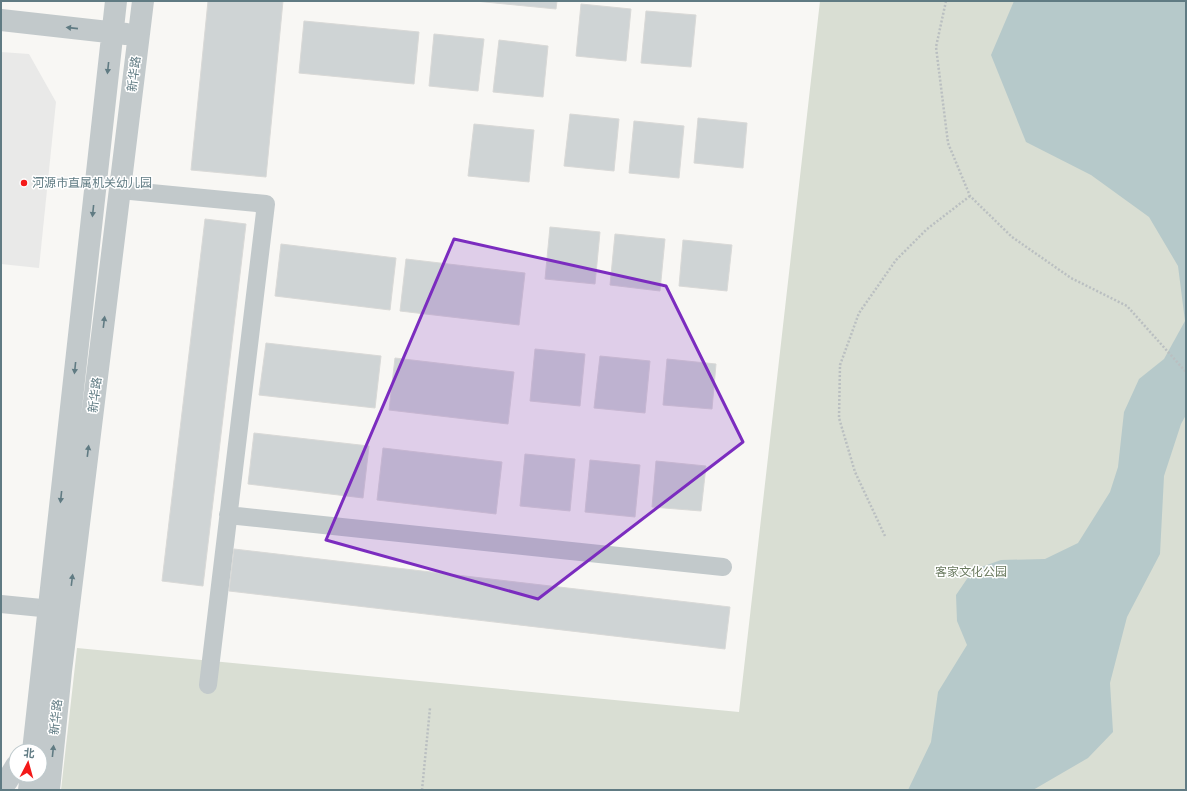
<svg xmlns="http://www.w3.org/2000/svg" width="1187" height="791" font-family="Helvetica,'Noto Sans SC',sans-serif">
<rect width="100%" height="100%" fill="#f8f7f4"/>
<path fill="#e9e9e8" d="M1 52 29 54 56 102 39 268 1 264Z"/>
<path fill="#d9ded3" d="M820 1H1186V790H61L77 648 739 712Z"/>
<path fill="#b6c9ca" d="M1014 1H1186V415L1181 424 1164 476 1160 554 1127 617 1110 683 1113 732 1088 758 1033 790H908L931 742 938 692 967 645 957 621 956 595 973 570 1001 560 1045 559 1078 543 1110 492 1118 467 1124 412 1139 379 1164 359 1185 321 1178 266 1149 217 1091 175 1026 142 991 55Z"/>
<path fill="#cfd4d5" stroke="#d9d9d7" d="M208 1H283L266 177 191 170Z
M475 1H557L556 9Z
M581 4 631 9 626 61 576 56Z
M646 11 696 15 691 67 641 63Z
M304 21 419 32 414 84 299 73Z
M434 34 484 39 478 91 429 86Z
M499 40 548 46 543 97 493 92Z
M570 114 619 119 614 171 564 166Z
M698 118 747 123 743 168 694 163Z
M634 121 684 126 679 178 629 173Z
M474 124 534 130 529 182 468 176Z
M205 219 246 224 203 586 162 581Z
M550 227 600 232 595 284 545 279Z
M615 234 665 239 660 291 610 285Z
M683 240 732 245 727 291 679 286Z
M281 244 396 258 390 310 275 296Z
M406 259 525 273 519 325 400 311Z
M266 343 381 356 375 408 259 395Z
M535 349 585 354 580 406 530 401Z
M600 356 650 361 645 413 594 408Z
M395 358 514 372 508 424 389 410Z
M667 359 716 364 712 409 663 405Z
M254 433 369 446 363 498 248 484Z
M383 448 502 462 496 514 377 500Z
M525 454 575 459 570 511 520 506Z
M590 460 640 465 635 517 585 512Z
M656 461 706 466 701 511 652 507Z
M234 549 730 607 725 649 229 591Z"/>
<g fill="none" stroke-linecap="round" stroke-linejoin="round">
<path stroke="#babfc1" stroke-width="2.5" stroke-dasharray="2 2" stroke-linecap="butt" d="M946 1 936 47 948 143 970 196 1012 237 1071 278 1127 306 1186 372
M885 536 855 472 839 418 840 365 859 313 896 260 927 229 970 196
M422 790 430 708"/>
<path stroke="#c2c9cb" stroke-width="18" d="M120 190 266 204 208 685
M228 515 723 567
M1 604 62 610"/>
<path stroke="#c2c9cb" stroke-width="22" d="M1 20 126 34
M33 751 116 1
M1 786 7 781 16 766
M29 790 31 775
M49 790 61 671 143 1"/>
</g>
<defs><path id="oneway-solid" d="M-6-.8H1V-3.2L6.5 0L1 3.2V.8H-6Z"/></defs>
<g fill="#607b83">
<use href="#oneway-solid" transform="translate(72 28) rotate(-174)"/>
<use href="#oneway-solid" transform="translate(108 68) rotate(96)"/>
<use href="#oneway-solid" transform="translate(93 211) rotate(96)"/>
<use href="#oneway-solid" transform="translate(104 322) rotate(-83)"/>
<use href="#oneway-solid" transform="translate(75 368) rotate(96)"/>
<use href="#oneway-solid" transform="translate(88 451) rotate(-83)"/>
<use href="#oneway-solid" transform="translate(61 497) rotate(96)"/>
<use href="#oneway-solid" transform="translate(72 580) rotate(-83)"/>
<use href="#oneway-solid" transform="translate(53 751) rotate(-84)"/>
</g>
<path fill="#7b2cbf" fill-opacity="0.2" stroke="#7b2cbf" stroke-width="3" stroke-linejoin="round" d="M454 239 666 286 743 442 538 599 326 540Z"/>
<circle fill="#f41919" stroke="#fff" stroke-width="1.5" cx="24" cy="183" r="4"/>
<g text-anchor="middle" stroke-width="3" stroke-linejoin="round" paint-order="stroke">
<g font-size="12" fill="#607b83" stroke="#fff">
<text transform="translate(134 74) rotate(-83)" y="4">新华路</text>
<text transform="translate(95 395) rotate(-83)" y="4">新华路</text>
<text transform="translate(56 717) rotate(-84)" y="4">新华路</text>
</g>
<g font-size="12" fill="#607b83" stroke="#fff" text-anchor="start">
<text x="32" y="187">河源市直属机关幼儿园</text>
</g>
<g font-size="12" fill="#6a7a5f" stroke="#fff">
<text x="971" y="576">客家文化公园</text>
</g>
</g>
<rect width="1187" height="791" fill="none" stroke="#607b83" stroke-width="4"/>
<g transform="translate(28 763) rotate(6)"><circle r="19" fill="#ffffff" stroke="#bfcacd"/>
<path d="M0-3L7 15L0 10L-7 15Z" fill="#f41919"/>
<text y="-6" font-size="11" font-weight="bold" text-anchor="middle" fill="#607b83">北</text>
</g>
</svg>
